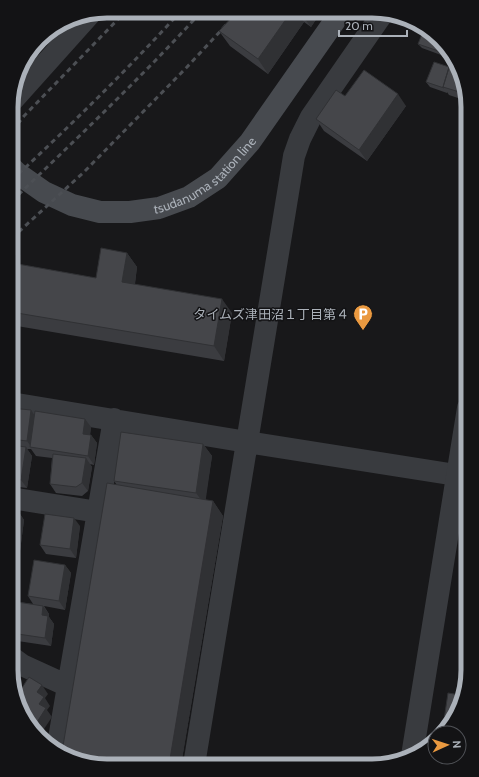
<svg xmlns="http://www.w3.org/2000/svg" width="479" height="777" font-family="Cabin,'Noto Sans JP',sans-serif">
<rect width="100%" height="100%" fill="#18181a"/>
<g fill="none" stroke-linecap="round" stroke-linejoin="round">
<path stroke="#393b3f" stroke-width="22" d="M11 403 247 442 456 475
M11 498 98 512
M11 657 22 665 68 686
M57 750 114 419
M194 765 294 156 300 139 311 117 383 13"/>
<path stroke="#393b3f" stroke-width="22" d="M12 101 90 14
M412 756 468 408"/>
<path stroke="#474a4f" stroke-width="22" id="s1" d="M12 168 17 173 44 192 72 205 100 212H130L159 208 189 197 218 178 250 142 341 12"/>
<path stroke="#4c4f54" stroke-width="3" stroke-dasharray="5 4" stroke-linecap="butt" d="M12 131 24 116 126 11
M12 180C70 126 127 70 181 11
M12 201C76 139 141 78 201 12
M12 238 84 172 187 67 227 24"/>
</g>
<path fill="#3b3c40" d="M237 12H321L311 27 304 22 268 74 230 46 219 31Z
M435 35 461 70 467 101 449 95 447 92V93L430 87 426 82 449 67 452 59 422 48 418 44Z
M345 96 406 106 367 161 324 131 316 119Z
M127 253 137 267 135 284 232 313 224 361 11 325 12 263 96 278Z
M11 408 35 416 91 427 90 435H91L97 443 94 465 90 464 92 467 88 491 82 496 56 493 50 484 52 458 36 456 31 449H27L32 456 27 488 11 486Z
M203 444 212 456 205 500 213 501 223 516 181 765H94L117 485 114 481Z
M11 510 18 511 24 520 19 559 13 558 16 562 11 600Z
M80 526 76 558 46 554 40 545Z
M65 565 71 573 65 610 44 606 49 614V617L54 624 51 646 11 640V601L33 604 28 596Z
M461 695 449 727 444 720Z"/>
<path fill="#303134" d="M291 12H321L311 27 305 19 298 14 304 22 268 74 258 59Z
M398 94 406 106 367 161 359 150Z
M127 253 137 267 133 297 122 282Z
M222 299 232 313 224 361 214 346Z
M31 410 37 419 32 448 27 441Z
M85 419 91 427 89 442 83 434Z
M91 435 97 443 94 465 88 456Z
M203 444 212 456 205 505 196 493Z
M26 447 32 456 27 488 21 480Z
M86 458 92 467 88 491 82 483Z
M213 501 223 516 181 765H169Z
M18 511 24 520 19 559 13 551Z
M74 518 80 526 76 558 70 549Z
M11 555 16 562 11 600Z
M65 565 71 573 65 610 59 601Z
M43 606 49 614V617L54 624 51 646 45 638 42 615Z
M12 670 18 679 14 688 11 672Z
M42 685 48 694 45 698 50 706 47 710 52 717 40 735 34 727 39 704 37 692Z"/>
<path fill="#45464a" stroke="#303134" d="M237 12H291L258 59 219 31Z
M299 12H309L305 19 298 14Z
M424 29 435 35 450 55 418 44Z
M452 58 461 70 466 94 443 87Z
M434 62 449 67 443 87H444V88L426 82Z
M364 70 398 94 359 150 316 119 336 90 345 96Z
M101 248 127 253 122 282 222 299 214 346 11 312 12 263 96 278Z
M11 408 31 410 27 441 11 439Z
M35 411 85 419 83 434 91 435 88 456 30 447Z
M121 432 203 444 196 493 114 481Z
M11 445 26 447 21 480 11 478Z
M53 454 86 458 82 483 76 487 50 484Z
M107 483 213 501 169 765H94L62 752Z
M11 510 18 511 13 551 11 550Z
M45 514 74 518 70 549 40 545Z
M34 560 65 565 59 601 28 596Z
M11 601 43 606 42 615 48 616 45 638 11 633Z
M29 677 42 685 37 692 44 697 39 704 46 708 34 727 18 707 16 697Z
M448 693 461 695 451 721 444 720Z"/>
<defs>
<symbol id="parking-pin" viewBox="-11 -11 22 30"><path d="M0 17L-7.5 6A9.5 9.5 0 1 1 7.5 6Z" fill="#ea9940" stroke="#131315"/><path d="M-3.5-5.5H1a3.5 3.5 0 0 1 0 7H-1V5.5H-3.5ZM-1-3.4V-.6H.8a1.4 1.4 0 0 0 0-2.8Z" fill="#fff"/></symbol>
</defs>
<g fill-rule="evenodd">
<use href="#parking-pin" x="352" y="303" width="22" height="30"/>
</g>
<g text-anchor="middle" stroke-width="3" stroke-linejoin="round" paint-order="stroke">
<g font-size="13" fill="#abb1b9" stroke="#131315">
<text dy="5" stroke="none"><textPath href="#s1" startOffset="216">tsudanuma station line</textPath></text>
</g>
<g font-size="13" fill="#abb1b9" stroke="#131315" text-anchor="end">
<text x="349" y="319">タイムズ津田沼１丁目第４</text>
</g>
</g>
<path d="M0 0H479V777H0ZM107 18H372A89 89 0 0 1 461 107V670A89 89 0 0 1 372 759H107A89 89 0 0 1 18 670V107A89 89 0 0 1 107 18Z" fill="#131315" fill-rule="evenodd"/>
<path fill="none" stroke="#abb1b9" stroke-width="5" d="M107 18H372A89 89 0 0 1 461 107V670A89 89 0 0 1 372 759H107A89 89 0 0 1 18 670V107A89 89 0 0 1 107 18Z"/>
<g transform="translate(447 745) rotate(87)"><circle r="19" fill="#131315" stroke="#505257"/>
<path d="M0-3L7 15L0 10L-7 15Z" fill="#ea9940"/>
<text y="-6" font-size="11" font-weight="bold" text-anchor="middle" fill="#abb1b9">N</text>
</g>
<path d="M339 30v6h68v-6" fill="none" stroke="#abb1b9" stroke-width="2"/>
<text x="345" y="30" font-size="12" fill="#abb1b9" stroke="#131315" stroke-width="3" paint-order="stroke">20 m</text>
</svg>
